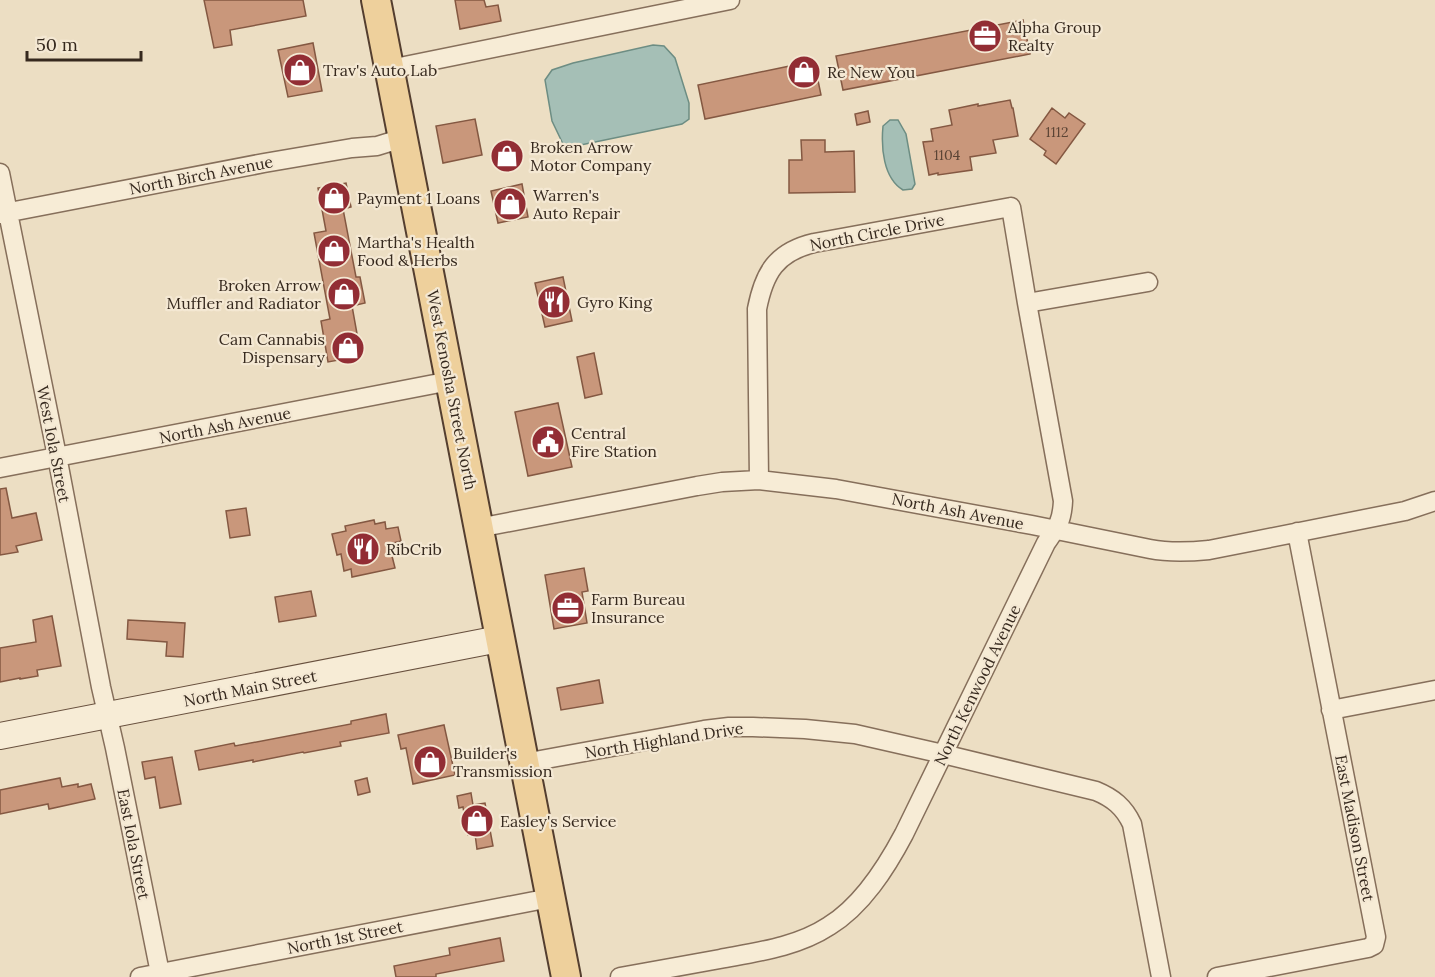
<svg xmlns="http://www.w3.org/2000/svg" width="1435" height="977" font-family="Lora,serif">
<rect width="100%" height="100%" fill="#ecdec3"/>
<path fill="#a5bfb6" stroke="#6d8d83" stroke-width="1.5" d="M653 45 664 46 675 58 689 103V119L682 124 571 147 563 144 552 121 545 80 552 70 573 63Z
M890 120H898L906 134 915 184 912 189 903 190C883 178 881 147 883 126Z"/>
<path fill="#c9977b" stroke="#845842" stroke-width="1.5" d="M204 0H303L306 16 230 30 232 45 214 48Z
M455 0H484L486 7 498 5 501 21 460 29Z
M1023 20 1030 54 843 90 836 56Z
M313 43 322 91 288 97 278 50Z
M814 61 821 95 705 119 698 85Z
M1010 100 1012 108H1013L1018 136 993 140 996 153 970 157 972 170 938 175V173L929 175 923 142 933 141 931 129 952 125 949 110 978 104V106Z
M1052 108 1065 118 1069 113 1085 124 1056 164 1044 155 1046 151 1030 139Z
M868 111 870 122 857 125 855 114Z
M475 119 482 155 443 163 436 126Z
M801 140H825V152L854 151 855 192 789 193V160H802Z
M346 183 351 207 343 209 356 277H360L365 303 352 306 361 356 328 362 321 321 330 319 314 233 326 231 318 188Z
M522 184 528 217 498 223 491 191Z
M563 277 572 321 545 327 535 283Z
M594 353 602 394 585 398 577 357Z
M558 403 572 467 528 476 515 412Z
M6 488 12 518 36 513 42 540 16 546 18 552 0 555V489Z
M246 508 250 535 230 538 226 511Z
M374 520 375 524 385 522 386 529 398 527 401 541 389 544 395 568 352 577 351 569 344 571 341 554 337 555 332 534 346 531 345 526Z
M584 568 588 591 582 592 587 623 554 629 545 575Z
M311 591 316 616 279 622 275 597Z
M52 616 61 666 37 670 38 676 20 679V678L0 682V648L36 642 33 620Z
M128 620 185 623 183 657 166 656 167 642 127 639Z
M599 680 603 703 561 710 557 688Z
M386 714 389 733 340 742 341 746 304 753 303 752 253 762V760L199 770 195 751 234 743 235 746 351 724V721Z
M444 725 455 775 413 784 406 748 401 749 398 735Z
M172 757 181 804 160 808 155 777 145 779 142 762Z
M60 778 62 787 78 784V787L91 784 95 799 49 809 48 804 0 814V790Z
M367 778 370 792 358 795 355 781Z
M471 793 473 805 485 803 493 846 477 849 475 834 468 835 463 807 459 808 457 796Z
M500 938 504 961 436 974V977H396L394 966 450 955 449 948Z"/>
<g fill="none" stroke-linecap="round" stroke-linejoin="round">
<defs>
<path id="minor" d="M390 69 730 0
M0 173 57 456 101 687 115 748 160 973
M0 214 264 163 352 148 377 146 403 138
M1027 303 1148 282
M0 468 450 381
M478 528 697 486 722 482 759 480 836 489 1032 525 1150 549C1170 553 1189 552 1209 550L1405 511 1435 501
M1331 710 1435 690
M524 763 704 730 729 727H753L805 729 855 734 943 754 1096 791C1113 798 1124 807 1132 824L1161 977
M140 977 550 898
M620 977C653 971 687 965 720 959 757 952 797 947 829 926 862 906 886 868 904 834L1046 543C1057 527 1062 522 1063 501L1027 303 1011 207 814 243C776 252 764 273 757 309L759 480
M1217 977 1368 948 1374 945 1376 937 1297 532"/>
<path id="secondary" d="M0 736 499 639"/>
<path id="primary" d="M376 0 566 977"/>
</defs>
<use href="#minor" stroke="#866f5b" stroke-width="21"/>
<use href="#secondary" stroke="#68503e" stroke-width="28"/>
<use href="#primary" stroke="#543e2f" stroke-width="32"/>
<use href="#minor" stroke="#f7ecd6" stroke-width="18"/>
<use href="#secondary" stroke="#f7ecd6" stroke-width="26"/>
<use href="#primary" stroke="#eed09c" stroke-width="28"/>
</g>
<defs>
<symbol id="office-disc" viewBox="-11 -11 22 22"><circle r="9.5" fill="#922d34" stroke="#f4e8d3"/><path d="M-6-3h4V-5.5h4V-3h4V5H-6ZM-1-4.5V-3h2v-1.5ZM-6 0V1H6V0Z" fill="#fff"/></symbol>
<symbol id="shop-disc" viewBox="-11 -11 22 22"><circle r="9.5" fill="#922d34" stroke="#f4e8d3"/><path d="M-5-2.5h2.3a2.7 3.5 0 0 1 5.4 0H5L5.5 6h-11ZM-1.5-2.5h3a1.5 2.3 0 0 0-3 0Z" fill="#fff"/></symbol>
<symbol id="restaurant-disc" viewBox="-11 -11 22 22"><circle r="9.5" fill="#922d34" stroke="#f4e8d3"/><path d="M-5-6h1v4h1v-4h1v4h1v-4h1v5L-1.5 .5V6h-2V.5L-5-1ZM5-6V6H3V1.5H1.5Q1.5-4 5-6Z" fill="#fff"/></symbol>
<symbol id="civic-disc" viewBox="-11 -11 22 22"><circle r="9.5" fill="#922d34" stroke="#f4e8d3"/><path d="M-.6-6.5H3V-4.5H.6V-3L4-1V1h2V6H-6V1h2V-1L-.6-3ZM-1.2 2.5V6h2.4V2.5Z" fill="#fff"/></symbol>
</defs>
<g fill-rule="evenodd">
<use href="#office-disc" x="966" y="17" width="38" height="38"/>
<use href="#shop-disc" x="281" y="51" width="38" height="38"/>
<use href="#shop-disc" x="785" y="53" width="38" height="38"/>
<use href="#shop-disc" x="488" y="137" width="38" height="38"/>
<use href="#shop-disc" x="315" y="179" width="38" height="38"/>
<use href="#shop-disc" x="491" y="185" width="38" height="38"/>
<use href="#shop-disc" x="315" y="232" width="38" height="38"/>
<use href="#shop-disc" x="325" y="275" width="38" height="38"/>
<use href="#restaurant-disc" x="535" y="283" width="38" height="38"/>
<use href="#shop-disc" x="329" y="329" width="38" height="38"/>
<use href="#civic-disc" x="529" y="423" width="38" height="38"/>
<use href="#restaurant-disc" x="344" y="530" width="38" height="38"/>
<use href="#office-disc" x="549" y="589" width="38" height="38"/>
<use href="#shop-disc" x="411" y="743" width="38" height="38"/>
<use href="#shop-disc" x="458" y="802" width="38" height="38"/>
</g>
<g text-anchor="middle" stroke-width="4.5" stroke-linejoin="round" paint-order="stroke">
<g font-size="14" fill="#5b4435">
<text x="1057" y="137">1112</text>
<text x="947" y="160">1104</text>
</g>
<g font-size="16" fill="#36291e" stroke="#f4e8d3" text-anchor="start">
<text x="1008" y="33">Alpha Group<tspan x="1008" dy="18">Realty</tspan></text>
<text x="323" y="76">Trav's Auto Lab</text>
<text x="827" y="78">Re New You</text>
<text x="530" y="153">Broken Arrow<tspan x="530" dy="18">Motor Company</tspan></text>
<text x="533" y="201">Warren's<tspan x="533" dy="18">Auto Repair</tspan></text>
<text x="357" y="204">Payment 1 Loans</text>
<text x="357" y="248">Martha's Health<tspan x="357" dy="18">Food &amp; Herbs</tspan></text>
<text x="321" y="291" text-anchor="end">Broken Arrow<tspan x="321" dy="18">Muffler and Radiator</tspan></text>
<text x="577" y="308">Gyro King</text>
<text x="325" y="345" text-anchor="end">Cam Cannabis<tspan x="325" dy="18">Dispensary</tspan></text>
<text x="571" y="439">Central<tspan x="571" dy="18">Fire Station</tspan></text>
<text x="386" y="555">RibCrib</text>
<text x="591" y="605">Farm Bureau<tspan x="591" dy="18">Insurance</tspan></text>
<text x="453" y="759">Builder's<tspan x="453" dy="18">Transmission</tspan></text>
<text x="500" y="827">Easley's Service</text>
</g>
<g font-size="16" fill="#36291e" stroke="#f4e8d3">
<text transform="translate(201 175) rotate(-11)" y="6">North Birch Avenue</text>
<text transform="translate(877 232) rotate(-11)" y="6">North Circle Drive</text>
<text transform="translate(452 390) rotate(79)" y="6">West Kenosha Street North</text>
<text transform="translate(225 425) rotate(-11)" y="6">North Ash Avenue</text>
<text transform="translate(54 444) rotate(79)" y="6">West Iola Street</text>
<text transform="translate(958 511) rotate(11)" y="6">North Ash Avenue</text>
<text transform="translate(977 685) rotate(-64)" y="6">North Kenwood Avenue</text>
<text transform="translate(250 688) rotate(-11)" y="6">North Main Street</text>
<text transform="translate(664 740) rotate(-9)" y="6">North Highland Drive</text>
<text transform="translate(1355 828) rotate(79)" y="6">East Madison Street</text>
<text transform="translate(134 844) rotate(79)" y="6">East Iola Street</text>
<text transform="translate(345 937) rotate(-11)" y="6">North 1st Street</text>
</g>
</g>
<path d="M27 51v9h114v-9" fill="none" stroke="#36291e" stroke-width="3"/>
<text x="36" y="51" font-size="18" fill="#36291e" stroke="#f4e8d3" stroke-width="4.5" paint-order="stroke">50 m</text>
</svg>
